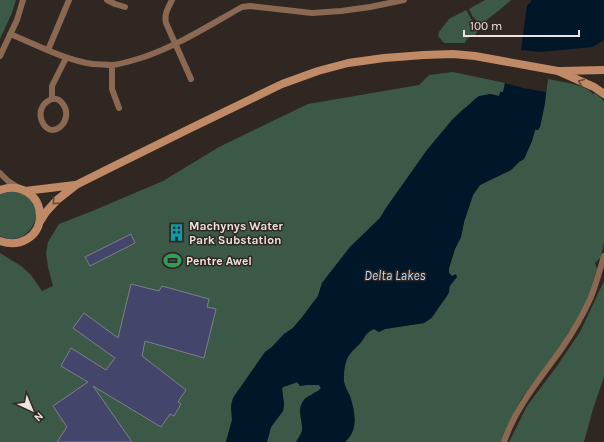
<svg xmlns="http://www.w3.org/2000/svg" width="604" height="442" font-family="Karla,sans-serif">
<rect width="100%" height="100%" fill="#312722"/>
<path fill="#3c5948" d="M0 0H16L12 13 0 39Z
M485 0H511L503 7 483 23H479L473 17 469 9Z
M466 10 473 22 480 27 474 37C470 36 466 39 465 43H444L438 36 439 32 449 19Z
M453 72 505 83 503 92 500 96 490 94 463 109 452 120 427 150 386 208 380 218 350 247 322 283 318 296 303 316 293 328 284 334 272 347 265 352 233 398 231 406 232 420 226 442H0V253L21 266 31 275 42 291 53 286 48 267 46 253 48 242 59 224 90 212 163 181 219 147 308 104 419 85 429 75Z
M548 79C561 82 585 84 593 94L595 93 601 98 604 102V242L601 257 595 263 597 269 589 295 579 316 555 354 521 399 505 432 502 442H345C359 430 355 412 350 396 348 392 345 387 344 382 344 378 344 371 345 366 346 356 353 351 360 344 366 337 364 333 374 329L379 332 385 329 424 323 432 318 449 292 452 276 449 273V268L455 249 461 237 464 222 473 195 480 185 511 170 519 162 524 159 532 141 535 130 540 127 545 103Z
M13 191C17 192 21 193 25 195 50 210 28 250 0 236V194Z
M604 281V377L593 409 584 442H509L527 406 557 366 580 332Z
M298 382 300 386 306 385H319L321 388 318 391 313 393 302 424V431L296 442H267L271 427 283 411 284 404 282 389 283 387C288 385 293 384 298 382Z"/>
<path fill="#00172a" d="M531 0H604V40L593 47 541 52 521 50 527 5 531 2Z
M505 83 523 88 546 92 545 103 540 127 538 130H535L532 141 524 159 519 162 511 170 480 185 473 195 464 222 461 237 455 249 449 268V273L452 276 456 274 457 277 449 287V292L447 296 431 318 424 323 385 329 379 332 374 329C364 334 366 337 359 344 357 347 353 349 351 352 345 360 343 373 344 382 345 387 348 392 350 396 355 412 359 430 345 442H296C298 439 301 435 302 431 303 421 297 412 302 403 306 394 316 395 321 388L319 385H306L300 386 297 382C293 384 288 385 283 387L282 389 284 404 283 411 271 427 267 442H226L232 420 231 406 233 398 265 352 272 347 284 334 293 328 303 316 318 296 322 283 350 247 380 218 386 208 427 150 452 120 475 99 479 96 490 94 499 96 500 92H503Z"/>
<path fill="#43456a" stroke="#7d7f8a" d="M131 234 135 243 90 266 85 257Z
M131 284 159 291 162 286 209 299 207 307 216 309 204 358 145 341 142 356 186 390 178 402 181 404 174 416 170 414 161 427 93 386 132 442H57L67 427 53 406 88 382 61 366 71 348 106 370 115 358 73 328 84 313 118 338Z"/>
<g fill="none" stroke-linecap="round" stroke-linejoin="round">
<path stroke="#8a6852" stroke-width="6" d="M107 0 115 4 125 7
M172 0C168 8 164 14 166 23L191 79
M10 34C37 45 64 60 93 64 99 64 106 65 112 65 123 64 134 60 144 57 179 45 210 25 242 7L250 6 312 13 341 11 370 7 404 0
M48 50 69 0
M0 56 17 20 23 0
M112 65V89L119 108
M52 99C57 98 60 100 63 104 74 120 54 139 44 125 37 114 41 103 52 99Z
M52 99V86L66 58
M0 173 8 181 19 188
M504 442C516 406 541 378 562 348 573 332 583 315 591 297 596 284 600 270 604 256"/>
<path stroke="#c18a66" stroke-width="8" d="M560 71 604 70
M0 190C19 183 40 194 40 216 40 237 19 248 0 241
M25 191 75 185
M39 223 46 212 57 200 76 185 112 167 191 128 282 84 318 71 348 63 384 58 424 55 453 54 475 56 558 71 594 87 604 94"/>
</g>
<defs><path id="oneway-chevron" d="M-2-3.5L2.5 0L-2 3.5" fill="none" stroke-width="1.6" stroke-linecap="round" stroke-linejoin="round"/></defs>
<g stroke="#634a3a">
<use href="#oneway-chevron" transform="translate(581 82) rotate(-157)"/>
<use href="#oneway-chevron" transform="translate(55 202) rotate(134)"/>
</g>
<defs>
<symbol id="building-bare" viewBox="-9 -9 18 18"><path d="M-4-6H4V6H1V3H-1V6H-4ZM-2.5-4.3h1.7v1.8h-1.7ZM.8-4.3h1.7v1.8H.8ZM-2.5-1h1.7V.8h-1.7ZM.8-1h1.7V.8H.8Z" fill="#0f9aa8" stroke="#312722" stroke-width="2.5" paint-order="stroke"/></symbol>
<symbol id="stadium-bare" viewBox="-9 -9 18 18"><path d="M0-5a6.5 5 0 1 0 0 10a6.5 5 0 1 0 0-10ZM-3.5-1.8h7v3.6h-7Z" fill="#2e9e5b" stroke="#312722" stroke-width="2.5" paint-order="stroke"/></symbol>
</defs>
<g fill-rule="evenodd">
<use href="#building-bare" x="164" y="220" width="25" height="25"/>
<use href="#stadium-bare" x="160" y="248" width="25" height="25"/>
</g>
<g text-anchor="middle" stroke-width="3" stroke-linejoin="round" paint-order="stroke">
<g font-size="12" font-weight="bold" fill="#ebe4e1" stroke="#312722" text-anchor="start">
<text x="189" y="230">Machynys Water<tspan x="189" dy="14">Park Substation</tspan></text>
<text x="186" y="265">Pentre Awel</text>
</g>
<g font-size="13" font-style="italic" fill="#bbdefc" stroke="#312722">
<text x="395" y="280">Delta Lakes</text>
</g>
</g>
<g transform="translate(32 410) rotate(136)" stroke="#312722" stroke-width="3" paint-order="stroke">
<path d="M0-3L7 15L0 10L-7 15Z" fill="#ebe4e1"/>
<text y="-6" font-size="11" font-weight="bold" text-anchor="middle" fill="#ebe4e1">N</text>
</g>
<path d="M464 30v6h115v-6" fill="none" stroke="#ebe4e1" stroke-width="2"/>
<text x="470" y="30" font-size="12" fill="#ebe4e1" stroke="#312722" stroke-width="3" paint-order="stroke">100 m</text>
</svg>
